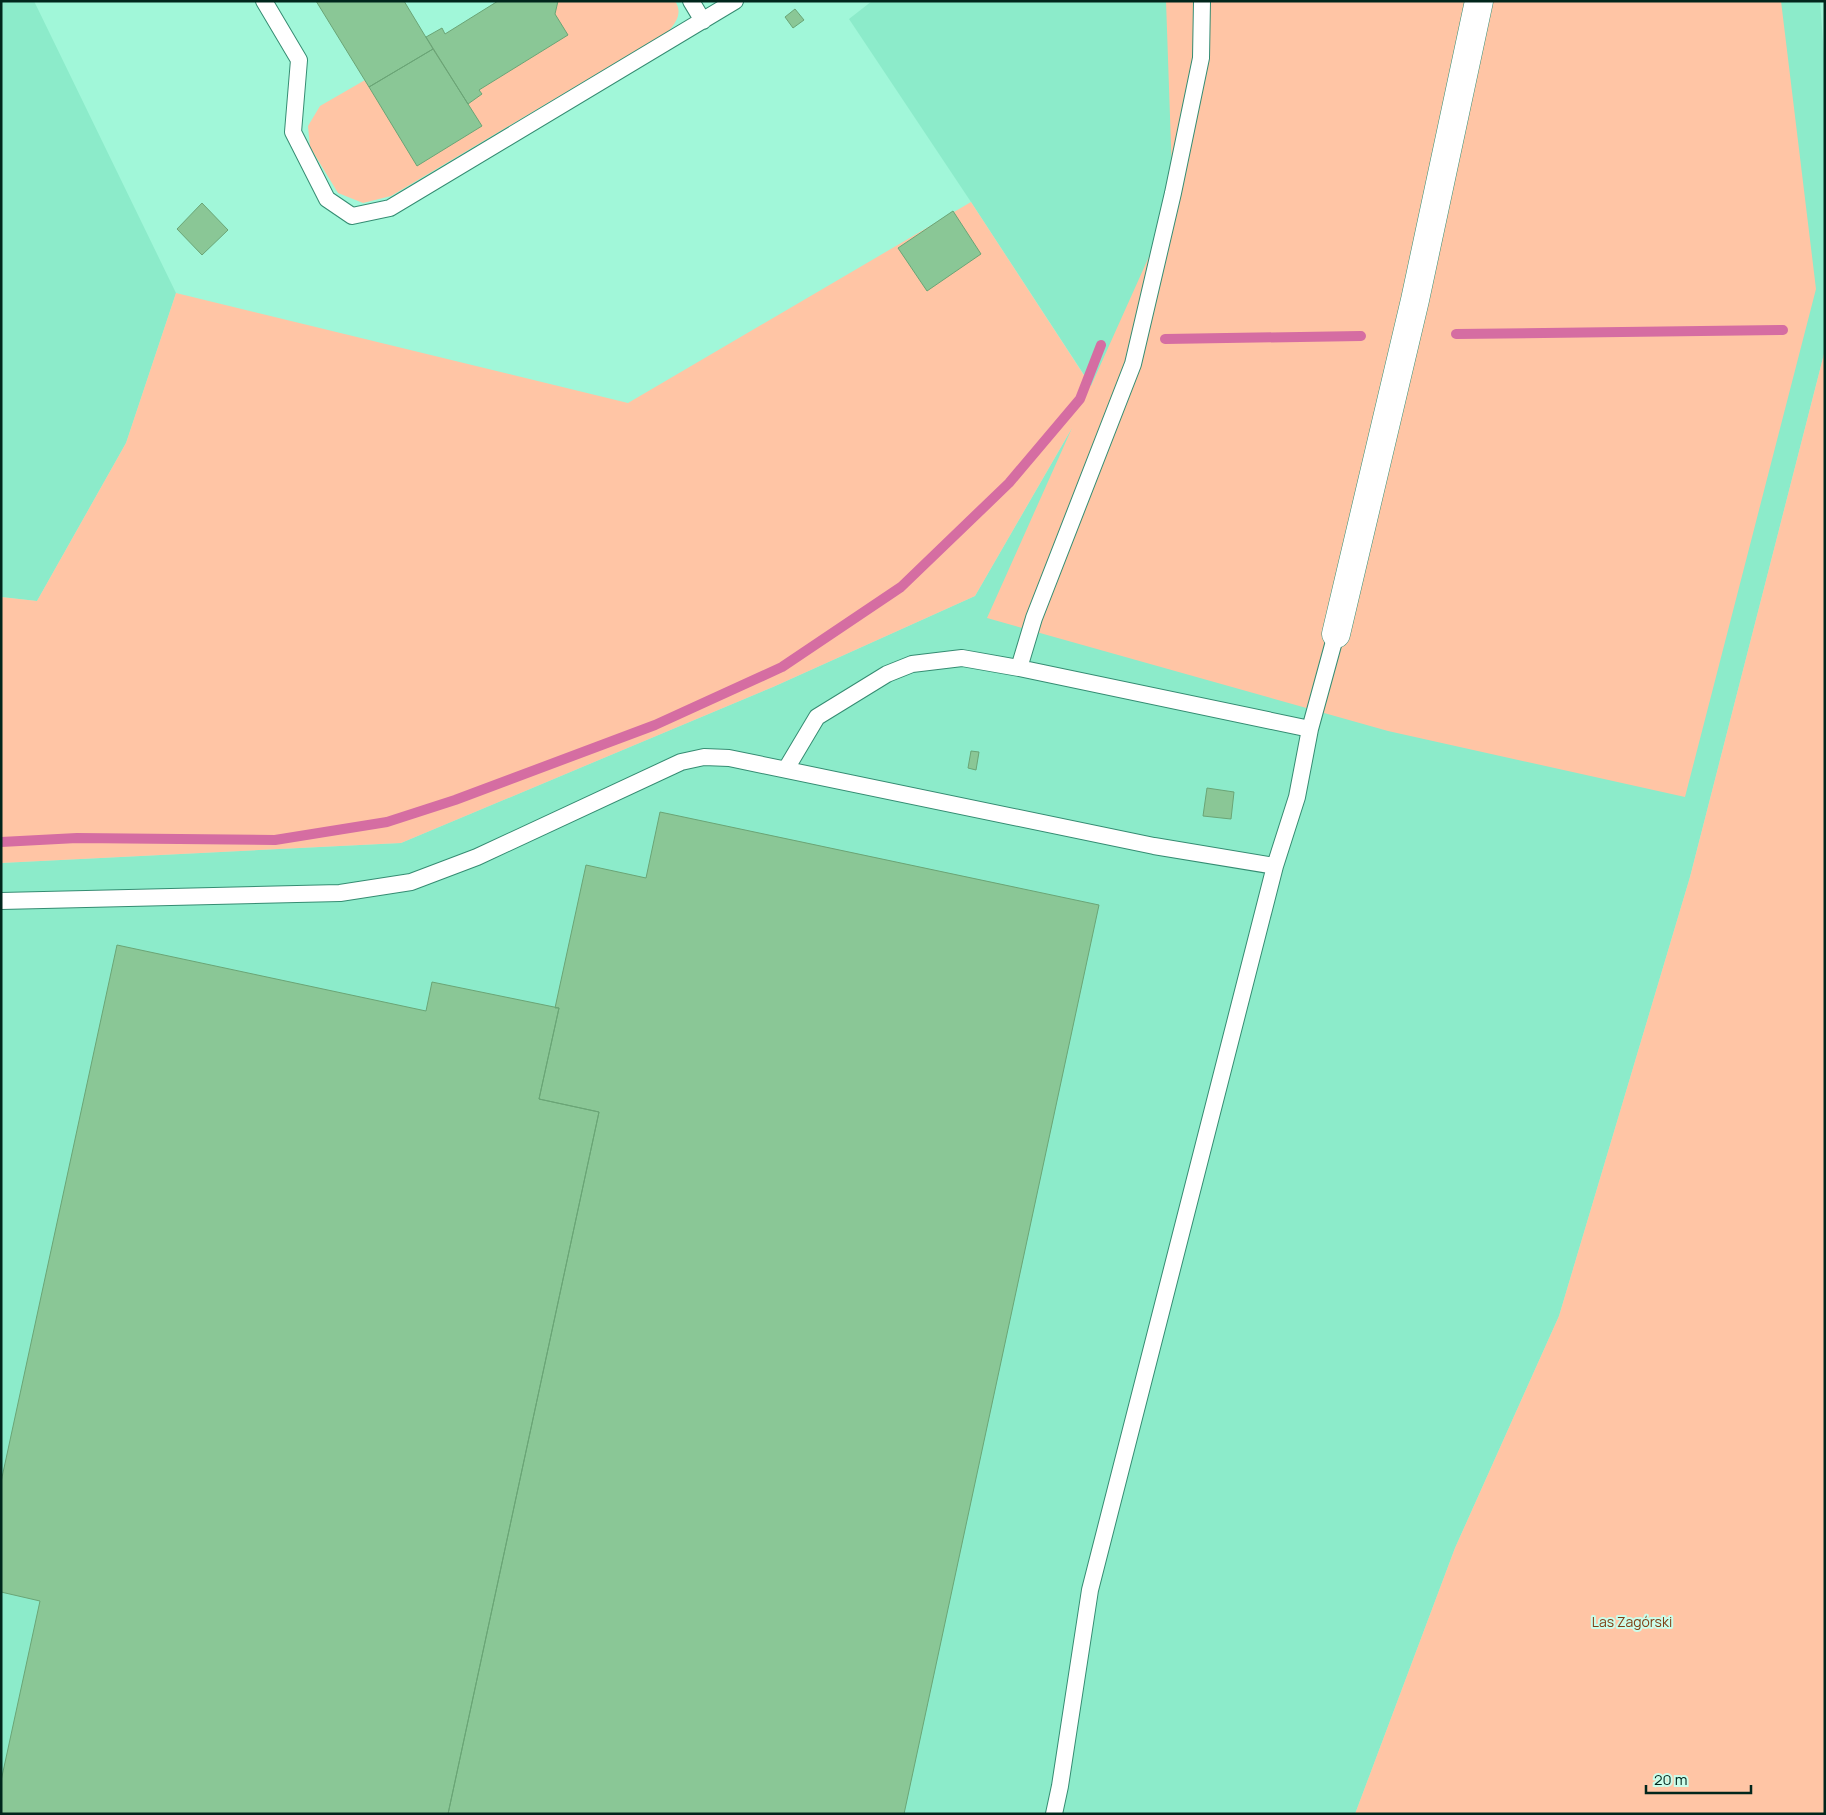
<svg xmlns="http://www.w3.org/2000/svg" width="1826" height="1815" font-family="Manrope,sans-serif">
<rect width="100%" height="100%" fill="#a1f7d9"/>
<path fill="#8cebca" d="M1 1H34L176 293 126 443 37 601 1 597Z
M872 1H1820L1825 69V350L1690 877 1559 1316 1455 1548 1355 1814H1V863L401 843 773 687 975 596 1094 390 971 202 849 19Z"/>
<path fill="#ffc5a5" d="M502 1H675C683 13 676 22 669 31L391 196 363 203 338 193 310 147 308 126 320 106Z
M1166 1H1781L1816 289 1685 797 1388 731 987 618 1072 428 975 596 773 687 401 843 1 863V597L37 601 126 443 176 293 628 403 971 202 1091 386 1173 203Z
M1825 350V1814H1355L1455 1548 1559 1316 1690 877Z"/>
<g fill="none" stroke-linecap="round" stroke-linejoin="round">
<path stroke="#d56da2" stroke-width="10" d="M1456 334 1783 330
M1165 339 1361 336
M1 842 77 838 275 840 387 822 455 800 655 725 782 667 901 587 1009 483 1080 399 1101 345"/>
</g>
<path fill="#8ac796" stroke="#6aa576" d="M316 1H404L433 49 369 87Z
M498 1H558L555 14 568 35 479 90 482 94 468 104 426 37 442 28 445 34Z
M795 9 804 20 793 28 785 17Z
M433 49 482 126 417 166 369 87Z
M202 203 228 230 202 255 177 229Z
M953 211 981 254 927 291 898 248Z
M971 751 979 752 976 770 968 768Z
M1207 788 1234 792 1231 819 1203 816Z
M660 812 1099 905 904 1814H448L599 1112 539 1099 559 1008H555L586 865 646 878Z
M117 945 426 1011 432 982 559 1008 539 1099 599 1112 448 1814H1V1781L40 1601 1 1592V1482Z"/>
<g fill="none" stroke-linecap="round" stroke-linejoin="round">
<defs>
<path id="lane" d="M264 1 299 60 293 132 327 199 352 216 390 208 735 1
M691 1 703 21
M1019 668 1034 618 1133 364 1173 193 1201 58 1202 1
M786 769 817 717 887 674 912 664 962 658 1019 668 1310 729
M1 901 340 893 411 882 477 857 681 762 704 757 729 758 1154 846 1275 866
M1054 1814 1060 1786 1090 1590 1275 866 1297 797 1310 729 1336 634"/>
<path id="street" d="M1336 634 1415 300 1479 1"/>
</defs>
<use href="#lane" stroke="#358c72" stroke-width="18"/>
<use href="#street" stroke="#358c72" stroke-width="29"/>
<use href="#lane" stroke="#fff" stroke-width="16"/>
<use href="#street" stroke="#fff" stroke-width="28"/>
</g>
<g text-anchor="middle" stroke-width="4" stroke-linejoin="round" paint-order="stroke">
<g font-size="14" fill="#7f3f14" stroke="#cbfdea">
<text x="1632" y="1627">Las Zagórski</text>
</g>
</g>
<rect width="1826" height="1815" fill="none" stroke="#01261c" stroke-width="5"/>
<path d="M1646 1785v8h105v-8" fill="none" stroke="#01261c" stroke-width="2.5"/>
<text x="1654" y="1785" font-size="15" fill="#01261c" stroke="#cbfdea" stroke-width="4" paint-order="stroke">20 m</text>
</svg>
